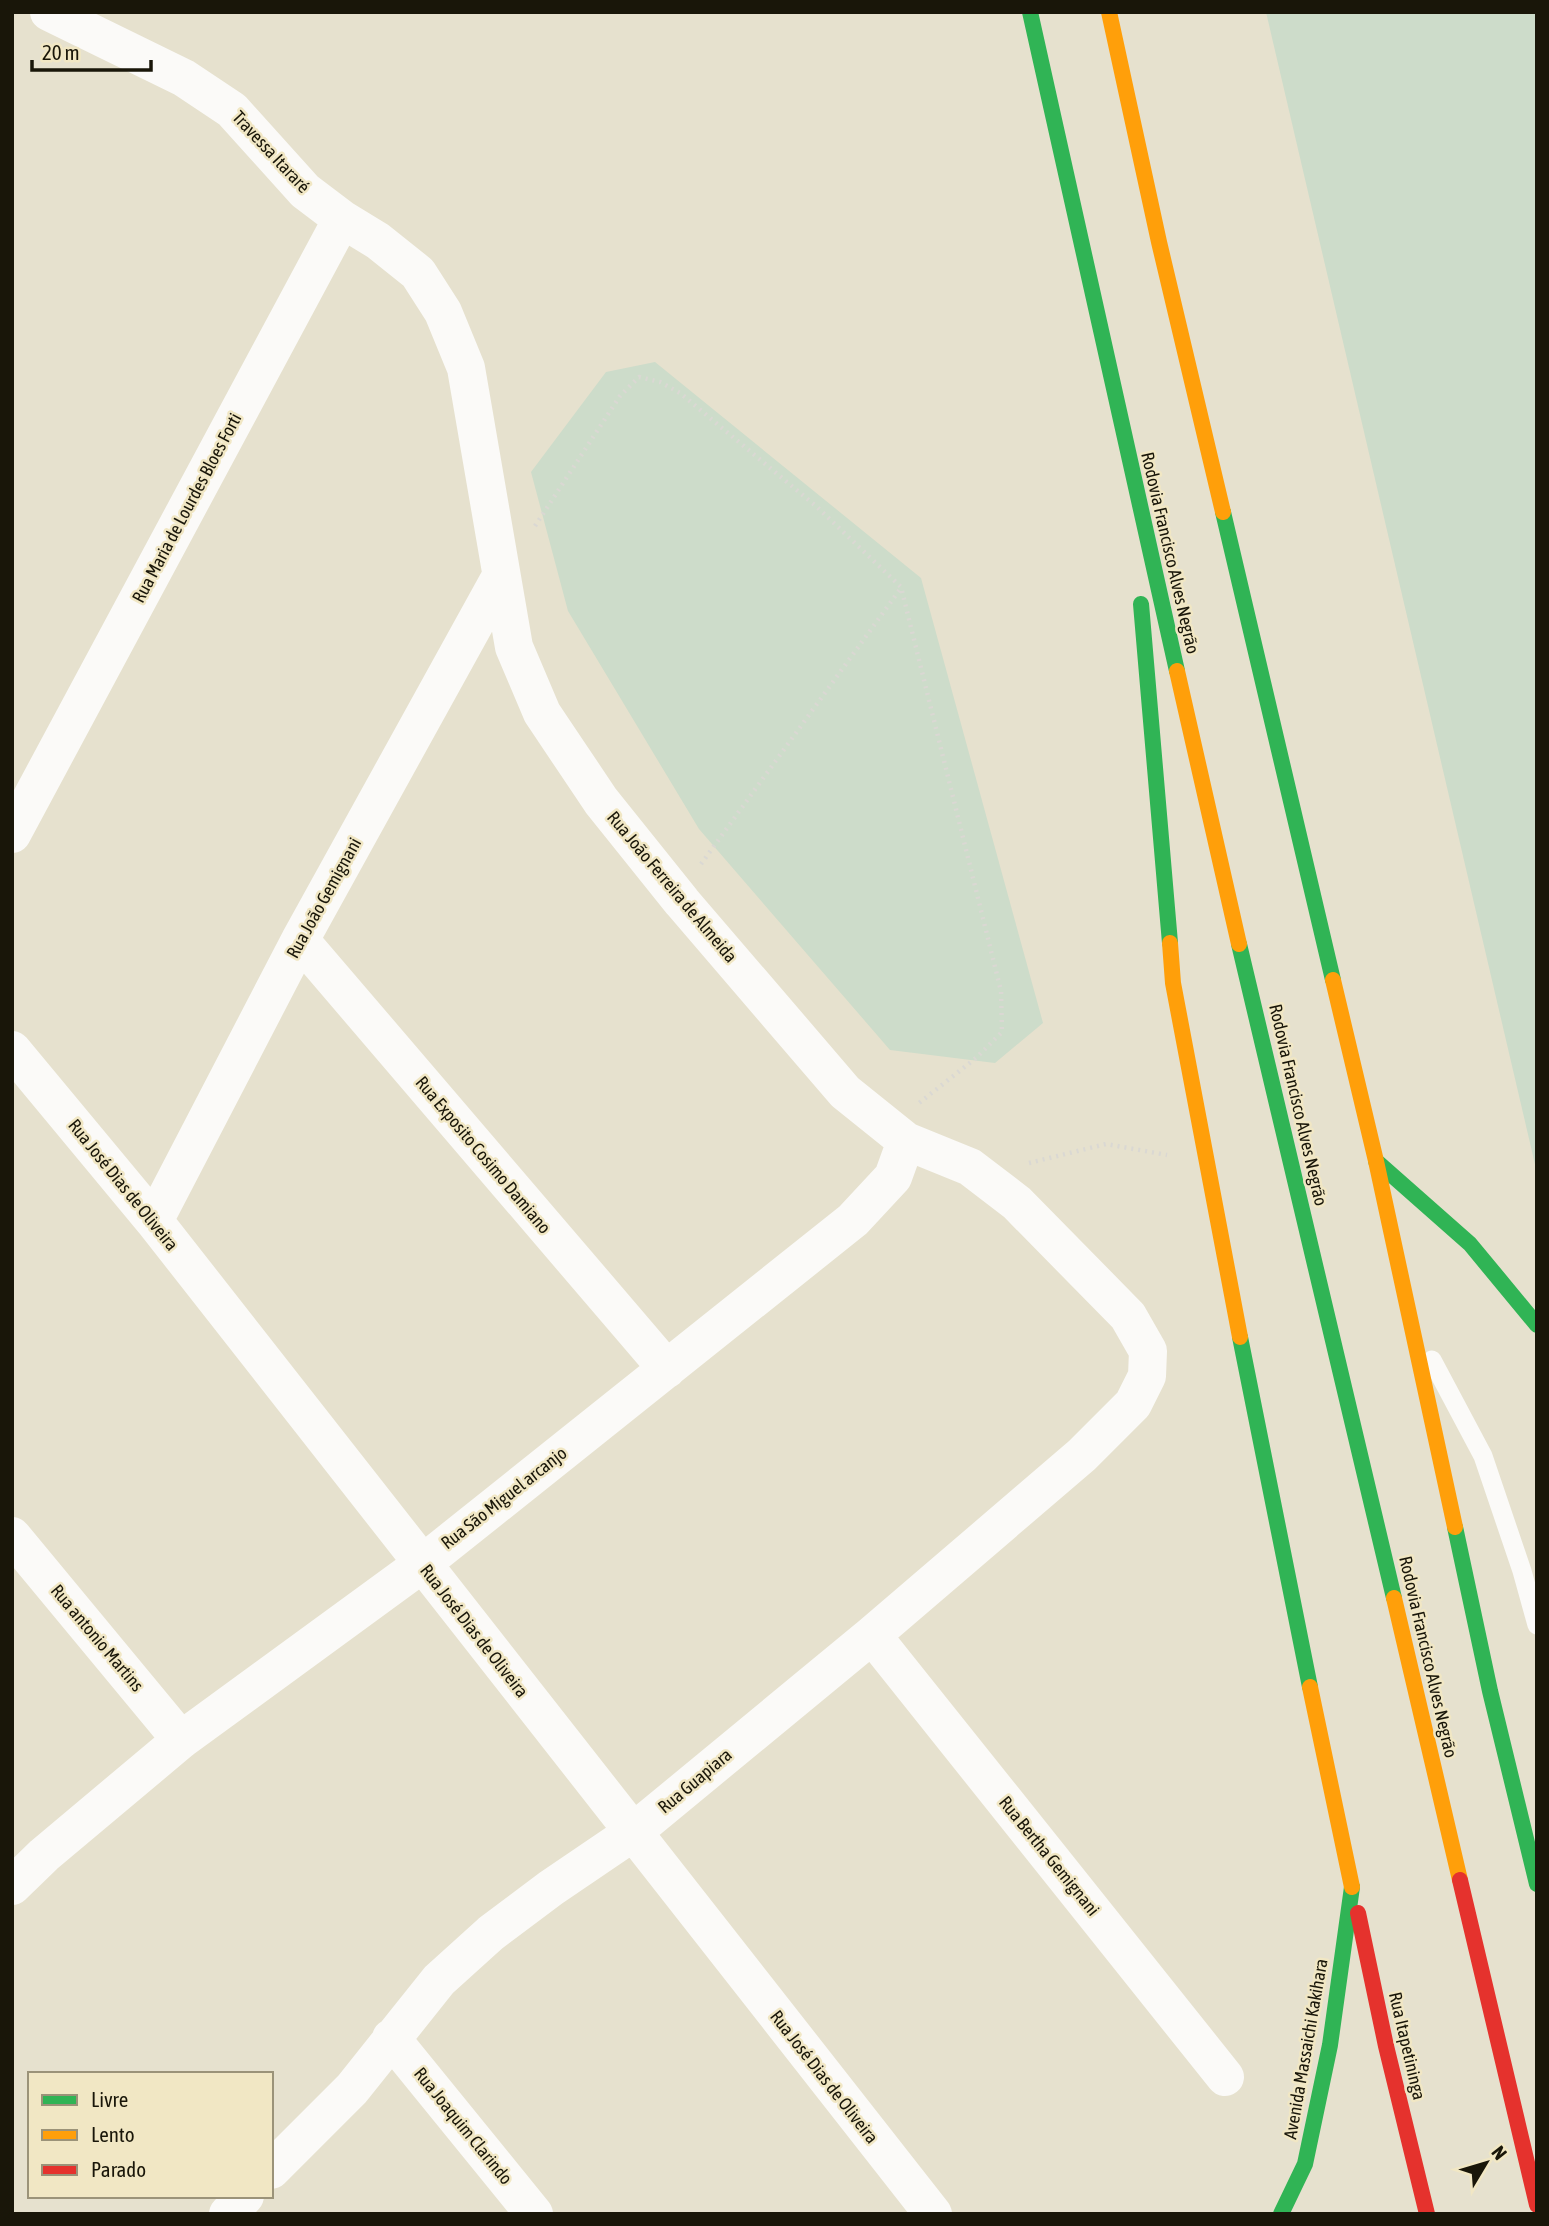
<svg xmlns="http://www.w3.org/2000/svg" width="1549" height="2226" font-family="'Asap Condensed',sans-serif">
<rect width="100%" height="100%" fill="#e6e1ce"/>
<path fill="#cddcca" d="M1266 12H1537V1173Z
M655 362 921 578 1043 1023 995 1063 890 1050 699 829 568 611 531 472 606 372Z"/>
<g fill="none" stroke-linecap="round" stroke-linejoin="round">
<path stroke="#dad8d3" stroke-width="4.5" stroke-dasharray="2 5" stroke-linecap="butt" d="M535 526 620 396 639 377 660 382 680 393 817 507 901 587 1001 991 1002 1032 976 1058 919 1103
M701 864 901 588
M1029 1163 1106 1144 1167 1155"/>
<path stroke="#fbfaf8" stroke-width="19" d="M1432 1360 1483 1456 1522 1571 1537 1625"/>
<path stroke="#fbfaf8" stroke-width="38" d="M49 12 184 78 232 110 305 191 342 219
M12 834 342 219 378 241 418 273 443 312 466 368 514 647 542 713 601 801 682 902 845 1092 906 1141 970 1167 1017 1203 1128 1316 1148 1351 1147 1376 1133 1404 1082 1455 872 1635 632 1833 551 1888 491 1933 439 1980 352 2089 271 2170
M300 940 667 1369
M12 1050 154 1221 933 2214
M154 1221 300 940 500 578
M12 1536 181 1740
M872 1635 1225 2077
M12 1886 44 1855 181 1740 422 1564 853 1220 893 1177 906 1141
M391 2038 534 2214
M228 2214 245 2196"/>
<path stroke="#30b455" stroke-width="16" d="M1030 12 1177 671
M1223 512 1333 980
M1141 604 1170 943
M1239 944 1394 1598
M1376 1161 1470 1244 1537 1325
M1240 1337 1310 1687
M1455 1527 1490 1691 1537 1884
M1281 2214 1305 2164 1330 2045 1352 1887"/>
<path stroke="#ff9f0a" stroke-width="16" d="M1109 12 1159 242 1223 512
M1177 671 1239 944
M1170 943 1173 983 1240 1337
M1333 980 1376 1161 1455 1527
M1394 1598 1460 1880
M1310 1687 1352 1887"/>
<path stroke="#e5322d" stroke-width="16" d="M1460 1880 1537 2205
M1358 1913 1386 2046 1427 2214"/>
</g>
<g text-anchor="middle" stroke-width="5" stroke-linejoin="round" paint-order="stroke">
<g font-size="18" fill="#191609" stroke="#f1e7c4">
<text transform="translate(271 152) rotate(47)" y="6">Travessa Itararé</text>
<text transform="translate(187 508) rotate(-62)" y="6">Rua Maria de Lourdes Bloes Forti</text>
<text transform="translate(1170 553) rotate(77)" y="6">Rodovia Francisco Alves Negrão</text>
<text transform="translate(672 887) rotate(50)" y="6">Rua João Ferreira de Almeida</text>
<text transform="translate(324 898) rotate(-61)" y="6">Rua João Gemignani</text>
<text transform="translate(1298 1105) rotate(77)" y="6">Rodovia Francisco Alves Negrão</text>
<text transform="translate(483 1155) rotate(50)" y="6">Rua Exposito Cosimo Damiano</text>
<text transform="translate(123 1185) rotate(51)" y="6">Rua José Dias de Oliveira</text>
<text transform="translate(504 1498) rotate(-38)" y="6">Rua São Miguel arcanjo</text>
<text transform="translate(474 1631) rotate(52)" y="6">Rua José Dias de Oliveira</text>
<text transform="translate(97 1638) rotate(50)" y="6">Rua antonio Martins</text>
<text transform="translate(1428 1657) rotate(77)" y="6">Rodovia Francisco Alves Negrão</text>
<text transform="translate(695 1781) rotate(-40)" y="6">Rua Guapiara</text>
<text transform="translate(1049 1856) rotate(51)" y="6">Rua Bertha Gemignani</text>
<text transform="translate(1407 2046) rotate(77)" y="6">Rua Itapetininga</text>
<text transform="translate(1306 2049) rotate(-80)" y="6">Avenida Massaichi Kakihara</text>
<text transform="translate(824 2077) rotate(52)" y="6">Rua José Dias de Oliveira</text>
<text transform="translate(463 2126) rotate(51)" y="6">Rua Joaquim Clarindo</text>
</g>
</g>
<rect width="1549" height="2226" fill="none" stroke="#191609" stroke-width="28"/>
<rect x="28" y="2072" width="245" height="126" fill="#f1e7c4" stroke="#9b9379" stroke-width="2"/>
<rect x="42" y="2095" width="35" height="10" fill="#30b455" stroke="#9b9379" stroke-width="2"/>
<text x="91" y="2107" font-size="21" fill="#191609">Livre</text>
<rect x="42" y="2130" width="35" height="10" fill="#ff9f0a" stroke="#9b9379" stroke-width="2"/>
<text x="91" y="2142" font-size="21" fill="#191609">Lento</text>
<rect x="42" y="2165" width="35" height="10" fill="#e5322d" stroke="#9b9379" stroke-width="2"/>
<text x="91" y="2177" font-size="21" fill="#191609">Parado</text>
<g transform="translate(1486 2163) rotate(52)" stroke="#f1e7c4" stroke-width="5" paint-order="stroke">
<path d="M0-5L12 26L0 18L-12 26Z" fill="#191609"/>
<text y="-10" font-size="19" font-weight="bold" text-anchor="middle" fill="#191609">N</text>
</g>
<path d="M32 60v10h119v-10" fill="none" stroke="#191609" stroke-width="3.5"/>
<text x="42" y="60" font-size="21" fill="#191609" stroke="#f1e7c4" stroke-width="5" paint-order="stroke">20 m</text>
</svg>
